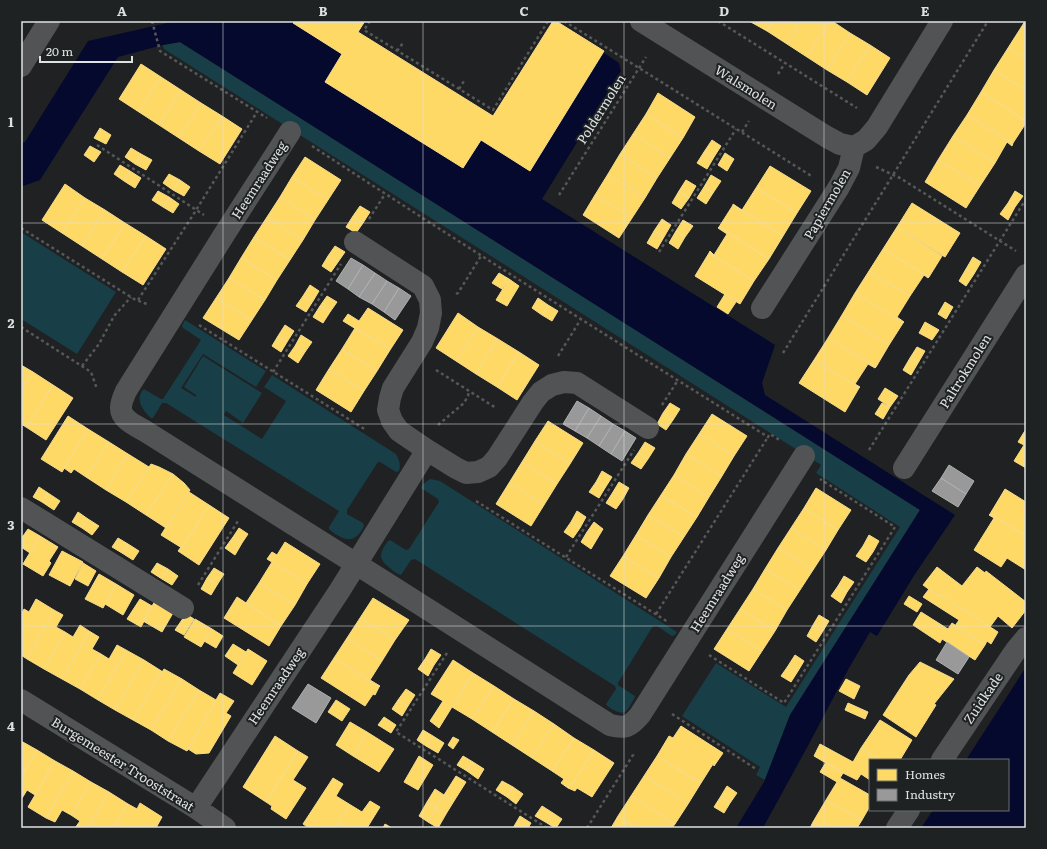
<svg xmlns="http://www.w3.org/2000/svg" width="1047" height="849" font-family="Literata,serif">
<rect width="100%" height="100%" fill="#1f2122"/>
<path fill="#183e47" d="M180 42 920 510 790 715 765 780 756 775 760 767 682 716 716 663 786 707 900 527 816 473 821 465 164 49 163 45Z
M21 232 116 292 77 354 21 319Z
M185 320 266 371 256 387 203 354 181 388 196 397V395L184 387 203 356 262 393 243 423 226 411 224 415 262 439 286 401 264 387 272 375 396 454C399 460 401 464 399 471L396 472 380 462H378L347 510V514L363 523 364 526C355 545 343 541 329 529V527L339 511 166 403H162L153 418H151C143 411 134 398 144 389L161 399H163L201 340 183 328 182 326Z
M430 479 440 481 677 632 675 635 672 636 657 626H653L618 683V685L635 696V697C625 715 625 717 607 706L606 704 616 689 615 686 415 559 411 560 401 575C397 574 393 571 390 568 377 559 380 552 388 541L390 540 406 550 409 549 439 502 438 499 421 488 423 484Z"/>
<path fill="#06092e" d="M176 21H295L294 24 342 54 325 82 463 168 481 140 530 171 604 53 619 63 621 71 542 199 775 345 762 383 765 395 955 515 915 574 877 636 870 632 849 668 810 742 764 826V828H736L764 782 790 715 920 510 180 42 163 45 118 57 40 180 23 186 21 184V143L25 142 88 41Z
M1026 667V828H921L933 810H1008V760H966Z"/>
<path fill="#ffd966" stroke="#f5dc8c" d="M295 21H365L358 32 493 116 553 21H556L604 51 530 171 481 140 463 168 325 82 342 54 293 23Z
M749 21H773L767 31Z
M773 21H801L787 44 767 31Z
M801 21H829L807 57 787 44Z
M829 21H832L850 33 827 70 807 57Z
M1025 21H1026V29L1022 26Z
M1022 26 1026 29V59L1008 48Z
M850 33 870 45 847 82 827 70Z
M870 45 890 58 867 95 847 82Z
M1008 48 1026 59V90L994 70Z
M141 64 161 77 139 112 119 99Z
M994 70 1026 90V121L981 92Z
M161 77 181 90 159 125 139 112Z
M181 90 201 103 179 138 159 125Z
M981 92 1026 121V123L1013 143 967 115Z
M658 93 695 117 683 138 646 114Z
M201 103 222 116 199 151 179 138Z
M646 114 683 138 670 158 633 134Z
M967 115 1013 143 1012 146 1007 142 995 163 953 136Z
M222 116 242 129 220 164 199 151Z
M100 128 111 135 106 144 94 138Z
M633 134 670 158 657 178 620 154Z
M953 136 995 163 980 186 938 160Z
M712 140 721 146 714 157 704 152Z
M90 146 101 152 94 162 84 155Z
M131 148 141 154 135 164 125 157Z
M704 152 714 157 707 169 697 163Z
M725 153 734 159 727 171 718 165Z
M141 154 152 160 146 170 135 164Z
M620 154 657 178 645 198 608 174Z
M305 157 341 180 328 200 292 177Z
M938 160 980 186 966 208 925 182Z
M120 165 130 171 124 181 114 174Z
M770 166 811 191 797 213 756 188Z
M130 171 141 178 135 188 124 181Z
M169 174 180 180 173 190 163 183Z
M608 174 645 198 632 218 595 195Z
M711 175 721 181 713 193 704 187Z
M292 177 328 200 315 220 280 197Z
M180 180 190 187 184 196 173 190Z
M686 180 696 186 689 198 679 191Z
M65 184 85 198 62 233 42 220Z
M704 187 713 193 706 204 697 198Z
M756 188 797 213 783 236 733 205V204L742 210Z
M158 191 169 197 163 207 152 200Z
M679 191 689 198 681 209 672 203Z
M1015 191 1023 196 1015 207 1008 203Z
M595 195 632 218 619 238 583 215Z
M169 197 179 204 173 213 163 207Z
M280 197 315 220 303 240 267 217Z
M85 198 105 210 82 246 62 233Z
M912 203 960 233 945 257 897 227Z
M1008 203 1015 207 1008 220 1000 214Z
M733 205 783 236 769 259 719 227Z
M360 206 370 212 363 223 353 216Z
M105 210 125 223 102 259 82 246Z
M353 216 363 223 356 233 346 227Z
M267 217 303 240 290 260 254 237Z
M662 219 671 225 664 237 654 231Z
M683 220 693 226 685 237 676 231Z
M125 223 146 236 122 272 102 259Z
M719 227 769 259 754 281 709 253 710 251 714 255 727 234 718 228Z
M897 227 942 256 929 277 883 249Z
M654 231 664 237 657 249 647 243Z
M676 231 685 237 678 249 669 243Z
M146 236 166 249 143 285 122 272Z
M254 237 290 260 277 280 241 258Z
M335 246 345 252 338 262 328 256Z
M883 249 929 277 928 278 924 275 910 296 869 271Z
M709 253 754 281 740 304 695 276Z
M328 256 338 262 331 272 322 266Z
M973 257 981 262 974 274 966 269Z
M241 258 277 280 265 300 229 278Z
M966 269 974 274 966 286 959 281Z
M869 271 910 296 897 317 904 322 903 323 855 293Z
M499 273 509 279 502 289 492 283Z
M229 278 265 300 252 320 216 298Z
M509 279 519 286 507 306 496 300Z
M310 285 319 291 313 301 303 296Z
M855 293 903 323 889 345 842 315Z
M725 294 736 302 728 314 717 307Z
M303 296 313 301 306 312 296 306Z
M327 296 337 302 330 312 320 306Z
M216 298 252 320 239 340 203 318Z
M538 298 548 305 542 315 532 308Z
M945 302 953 307 946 319 938 314Z
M548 305 558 311 552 321 542 315Z
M320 306 330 312 323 323 313 317Z
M368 308 403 330 390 350 343 321 348 314 359 321Z
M458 313 478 327 456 361 436 348Z
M842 315 889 345 876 367 828 338Z
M925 322 939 330 932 340 919 333Z
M285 325 294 331 287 342 278 336Z
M478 327 498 339 476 374 456 361Z
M355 328 390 350 377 371 342 349Z
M301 335 312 342 305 352 295 346Z
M278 336 287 342 281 352 272 346Z
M828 338 876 367 875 368 868 364 855 384 860 387 859 388 814 360Z
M498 339 519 352 497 387 476 374Z
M295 346 305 352 298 363 288 356Z
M917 347 925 351 918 363 910 358Z
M342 349 377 371 364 391 329 369Z
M519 352 539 365 517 400 497 387Z
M910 358 918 363 911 375 903 370Z
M814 360 859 388 845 412 799 383Z
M21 365 33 372 21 391Z
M329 369 364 391 351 412 316 390Z
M33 372 53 385 26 427 21 424V391Z
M53 385 73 398 46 440 26 427Z
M885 388 898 396 890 407 878 399Z
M670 403 680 409 673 420 663 413Z
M882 403 890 407 883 419 875 414Z
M663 413 673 420 666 430 657 424Z
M712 414 747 436 734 456 699 434Z
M68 416 88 429 66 464H67L62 472 41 459Z
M548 421 583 443 570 464 535 441Z
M88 429 109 442 86 477 74 469 71 473 64 468 67 464H66Z
M1026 429V468L1014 461 1024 445 1018 442Z
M699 434 734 456 722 476 686 454Z
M535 441 570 464 557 484 522 462Z
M109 442 128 454 106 490 86 477Z
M645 442 655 448 648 459 638 453Z
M638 453 648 459 641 469 631 463Z
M128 454 149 467 126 502 106 490Z
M686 454 722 476 709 497 674 475Z
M522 462 557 484 544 505 509 483Z
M151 464 159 467 173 474 146 515 126 502Z
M602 471 612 477 605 488 596 482Z
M173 474 184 483 190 490 166 528 146 515Z
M674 475 709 497 697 517 661 495Z
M596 482 605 488 599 498 589 492Z
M619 482 629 488 623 499 613 492Z
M509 483 544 505 531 526 496 504Z
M39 487 48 493 42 502 33 497Z
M816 488 851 510 838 530 804 508Z
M1005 489 1026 502V536L990 514Z
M189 492 209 505 182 548 161 535 166 527V528Z
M613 492 623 499 616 509 606 503Z
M48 493 60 501 54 510 42 502Z
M661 495 697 517 684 537 648 515Z
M209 505 229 518 199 565 178 551 181 547 182 548Z
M804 508 838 530 826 550 791 528Z
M577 511 586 517 580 528 571 522Z
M78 512 88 519 82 528 72 522Z
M990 514 1026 536V570L1007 558 1001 567 974 550 994 518 989 515Z
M648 515 684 537 671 557 636 535Z
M88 519 99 526 92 535 82 528Z
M571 522 580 528 573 538 564 532Z
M594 522 603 529 597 539 587 532Z
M239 528 248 534 242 543 233 537Z
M791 528 826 550 813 570 778 548Z
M28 529 40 536 30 553 21 547V539Z
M587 532 597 539 591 549 581 542Z
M636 535 671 557 659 578 623 556Z
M869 535 879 541 873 552 863 546Z
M40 536 58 547 49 561 51 563 43 576 23 564Z
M233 537 242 543 235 555 225 548Z
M118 538 128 544 122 553 112 547Z
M285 542 320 564 307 584 267 559 272 552 277 555Z
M128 544 139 551 133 560 122 553Z
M863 546 873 552 866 562 856 556Z
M778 548 813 570 800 590 765 569Z
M62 551 83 562 70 586 49 575Z
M623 556 659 578 646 598 610 576Z
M272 562 307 584 295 605 259 583Z
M83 563 96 571 88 586 75 579Z
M157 563 168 569 162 579 151 572Z
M937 567 962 586 977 567 985 573 986 571 1026 602V610L1012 628 998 616 990 627 939 594 938 596 923 585Z
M214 568 224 574 217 585 207 578Z
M168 569 178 576 172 585 162 579Z
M765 569 800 590 787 610 753 589Z
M99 574 116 584 103 608 85 599Z
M844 576 854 582 847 592 838 586Z
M207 578 217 585 211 595 201 589Z
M259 583 295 605 281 626 246 603Z
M116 584 134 595 123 615 105 604Z
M838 586 847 592 841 603 831 596Z
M753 589 787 610 775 631 740 609Z
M929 589 938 596 939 594 998 632 991 644 987 641 985 645 955 626 959 620 923 597Z
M909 596 922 604 917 612 904 604Z
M237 597 281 626 269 646 224 618Z
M373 598 409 620 395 640 360 618Z
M36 599 54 610 27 659 21 655V615L24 609 29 612Z
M140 599 152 606 141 627 127 619Z
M155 601 173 613 162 632 143 621Z
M740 609 775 631 762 651 727 629Z
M54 610 63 615 56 627 65 632 44 669 27 659Z
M921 612 948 629 952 623 985 645 975 660 942 639 940 643 913 625Z
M186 614 194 619 184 635 175 630Z
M819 615 829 621 823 631 813 625Z
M360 618 395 640 382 661 347 638Z
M195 619 212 629 201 647 184 637Z
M80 625 89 631 62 679 44 669 65 632 73 637Z
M813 625 823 631 816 642 807 636Z
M212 629 223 636 216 648 204 641Z
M727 629 762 651 749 671 714 649Z
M89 631 99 637 92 649 101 654 80 689 62 679Z
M347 638 382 661 370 680 380 686 379 687 334 658Z
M233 644 246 652 238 665 225 656Z
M117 645 126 650 98 700 80 689 101 654 109 659Z
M248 649 267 661 252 685 233 673Z
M431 649 441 655 434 665 425 659Z
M126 650 144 660 115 710 98 700Z
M795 655 804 661 798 671 788 666Z
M334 658 379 687 375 695 373 694 365 706 321 678Z
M425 659 434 665 428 676 418 669Z
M144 660 163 672 161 674H160L133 720 115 710Z
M453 660 473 673 439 728 430 721 443 701 431 694Z
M920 662 954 679 934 704 936 705 916 737 883 715 909 675Z
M788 666 798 671 791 682 781 676Z
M164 669 182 679 151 730 133 720 160 674H161Z
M473 673 494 686 472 719 452 707Z
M182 679 199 690 168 741 151 730Z
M846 679 860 686 854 699 839 691Z
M494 686 514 699 492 732 472 719Z
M406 689 415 695 408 706 398 700Z
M199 690 216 700 213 705V706L187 751 168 741Z
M220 693 234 701 226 713 231 716 209 753 196 754 188 749 213 706V705Z
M514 699 534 711 512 745 492 732Z
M336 700 350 709 342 721 328 712Z
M398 700 408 706 402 716 392 709Z
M848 703 868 712 865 719 845 710Z
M534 711 554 724 532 758 512 745Z
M384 717 396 725 391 733 378 725Z
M880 720 912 740 900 760H879L861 748Z
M350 722 367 732 353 756 336 745Z
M554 724 574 738 552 771 532 758Z
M681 726 723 753 714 766 713 764 701 783 657 756 669 736 673 738Z
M423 730 433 736 426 746 417 740Z
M367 732 394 749 379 772 353 756Z
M275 736 298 751 266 802 243 787Z
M433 736 444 743 438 753 426 746Z
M453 737 459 740 453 749 448 745Z
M574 738 594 750 572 784 571 783 568 788 561 783 564 779 552 771Z
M21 741 37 750 21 777Z
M820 744 853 762 861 748 879 760H870V780L861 774 857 780 843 773 814 756Z
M37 750 55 761 35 795 27 790 21 800V777Z
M594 750 614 763 592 797 577 788 575 791 568 788 571 783 572 784Z
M298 751 308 757 293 780 306 788 286 819 271 809 272 806 266 802Z
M419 756 433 765 418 790 404 782Z
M463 756 473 762 467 771 457 765Z
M657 756 701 783 688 804 644 776Z
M55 761 73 771 46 818 28 807Z
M473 762 484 769 478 779 467 771Z
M826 762 843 773 840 778 870 795V806L862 820 826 800 837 782 820 772Z
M73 771 91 782 71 815 62 810 55 822 46 818Z
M456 776 466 782 454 801 444 795Z
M644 776 688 804 675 824 631 796Z
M333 778 343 784 336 796 349 804 335 828H309L303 824Z
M502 781 513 787 507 797 496 790Z
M91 782 109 792 88 828H75L80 821 71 815Z
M727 786 737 793 730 803 721 796Z
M513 787 523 794 516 804 507 797Z
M435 789 444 795 436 808 427 802Z
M109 792 128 804 113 828H88Z
M444 795 454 801 446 814 436 808Z
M631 796 675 824 672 828H636L618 816Z
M721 796 730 803 724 813 714 807Z
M826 800 862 820 857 828H824L813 822Z
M370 801 380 807 367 828H335L349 804 362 812Z
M427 802 436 808 428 822 419 816Z
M140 803 162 817 156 828H117L114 826 128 804 137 809Z
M542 806 553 813 547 823 535 816Z
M436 808 446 814 438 828 428 822Z
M553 813 562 819 556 828H555L547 823Z
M520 816 531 823 528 828H513Z
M618 816 636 828H611Z
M813 822 824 828H810Z
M385 824 392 828H383Z"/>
<path fill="#999" stroke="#aeafaf" d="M351 258 363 265 348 289 336 281Z
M363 265 375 273 359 297 348 289Z
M375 273 387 281 372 304 359 297Z
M387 281 399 288 384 312 372 304Z
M399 288 411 296 395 320 384 312Z
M577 401 589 408 575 431 563 424Z
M589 408 601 416 587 438 575 431Z
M601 416 613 424 599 446 587 438Z
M613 424 625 431 611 454 599 446Z
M625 431 636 438 622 461 611 454Z
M949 465 974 481 966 494 941 478Z
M941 478 966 494 958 507 932 491Z
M947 642 969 657 958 674 936 660Z
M308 684 331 698 316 723 292 708Z"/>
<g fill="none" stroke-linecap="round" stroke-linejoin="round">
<path stroke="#565758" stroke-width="2.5" stroke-dasharray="3 3" stroke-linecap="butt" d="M152 21 160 51 267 118
M370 21 364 30 493 110 548 21
M564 21 813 177
M718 21 857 108
M397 51 403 43
M778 74 785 63
M459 89 464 81
M742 132 749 121
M97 145 204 215
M312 146C463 245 615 341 768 437L770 434 781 441
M876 167 900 178 1016 251
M559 195 646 57
M369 219 385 194
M21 228 134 299 149 305
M659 252 736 129
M456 294 458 293 481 256
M138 300 193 215 257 112
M199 325 366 430
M21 327 91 372 97 389
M783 353 988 21
M558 356 581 319
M82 366 99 344 114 316 131 297
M436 370 496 408
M273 372 341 264
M662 405 678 380
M438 425 464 403 468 396 469 391
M869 450 1026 199
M476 501 668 622
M566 557 634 450
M198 585 238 521
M656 614 768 437
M447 653 396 732 547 828
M709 655 784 703 895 527 820 479
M672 714 756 769
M587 828 633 755 632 752"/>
<path stroke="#515354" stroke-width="22" d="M641 21 827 137 840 144 854 147
M21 66 49 21
M290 132 227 230 126 391C124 396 121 402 121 407 120 419 136 426 145 431L388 584 610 725C625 729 630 727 640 715L804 456
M355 242 423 286 430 300 431 313 428 328 422 342 393 388 390 398 388 410 392 421 399 431 427 450 456 468 466 473 478 472 489 467 497 458 533 402 541 392 552 385 564 382 577 383 648 428
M762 308 839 187 849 168 854 147 866 140 877 127 942 21
M904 468 1026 275
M21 508 183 608
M21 700 196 808 225 828
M942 760 1016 650 1026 638
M196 808 340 590 427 450
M897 828 909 810"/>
</g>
<path fill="none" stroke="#dfe2e3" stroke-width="1" stroke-opacity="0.55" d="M223 21V828M423 21V828M624 21V828M824 21V828M21 223H1026M21 424H1026M21 626H1026"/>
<g text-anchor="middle" stroke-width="4" stroke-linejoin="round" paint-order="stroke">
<g font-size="13" fill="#dfe2e3" stroke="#1e2223">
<text transform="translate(746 87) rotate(32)" y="5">Walsmolen</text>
<text transform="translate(601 109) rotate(-58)" y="5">Poldermolen</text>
<text transform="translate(259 180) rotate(-57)" y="5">Heemraadweg</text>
<text transform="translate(827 204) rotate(-60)" y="5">Papiermolen</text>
<text transform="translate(965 371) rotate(-58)" y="5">Paltrokmolen</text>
<text transform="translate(717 593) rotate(-58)" y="5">Heemraadweg</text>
<text transform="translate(276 686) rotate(-56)" y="5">Heemraadweg</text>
<text transform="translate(983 698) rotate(-56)" y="5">Zuidkade</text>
<text transform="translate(123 764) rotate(32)" y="5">Burgemeester Trooststraat</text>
</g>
</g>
<rect width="1047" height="849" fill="none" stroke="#1e2223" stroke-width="44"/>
<rect x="869" y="759" width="140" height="52" fill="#1e2223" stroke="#6b6f70"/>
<rect x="877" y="769" width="20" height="12" fill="#ffd966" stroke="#6b6f70"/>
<text x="905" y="779" font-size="12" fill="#dfe2e3">Homes</text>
<rect x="877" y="789" width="20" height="12" fill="#999999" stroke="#6b6f70"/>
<text x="905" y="799" font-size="12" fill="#dfe2e3">Industry</text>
<path d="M40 56v6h92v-6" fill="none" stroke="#dfe2e3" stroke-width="2"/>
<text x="46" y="56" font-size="12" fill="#dfe2e3" stroke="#1e2223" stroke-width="3" paint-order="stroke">20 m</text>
<rect x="22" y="22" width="1003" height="805" fill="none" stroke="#dfe2e3" stroke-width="1.5"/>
<g font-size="13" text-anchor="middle" font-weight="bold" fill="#dfe2e3">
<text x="122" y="16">A</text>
<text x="323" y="16">B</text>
<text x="524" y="16">C</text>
<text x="724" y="16">D</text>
<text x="925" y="16">E</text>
<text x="11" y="127">1</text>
<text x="11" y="328">2</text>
<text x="11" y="530">3</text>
<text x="11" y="731">4</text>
</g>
</svg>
